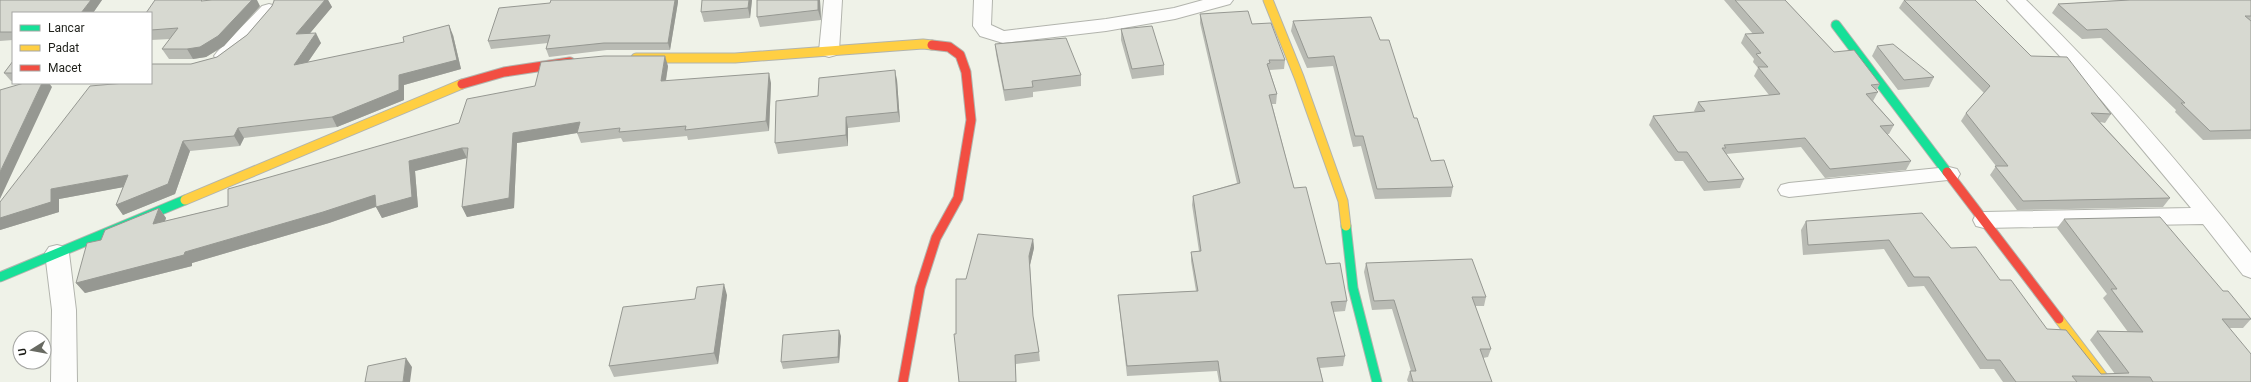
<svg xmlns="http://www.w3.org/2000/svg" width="2251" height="382" font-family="Roboto,sans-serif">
<rect width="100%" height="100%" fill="#eff2e8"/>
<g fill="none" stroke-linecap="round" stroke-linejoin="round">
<defs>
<path id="street" d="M824 0H842L839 51 836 55 829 57 822 55 819 51Z
M974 0H992L991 25 1004 31 1106 19 1174 8 1203 0H1233L1230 4 1175 19 1106 31 1003 43 980 36 973 26Z
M2007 0H2026C2108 79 2181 164 2251 253V278L2243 275 2203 224 1984 228 1976 226 1973 220 1976 214 1984 212 2191 208 2102 101Z
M269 4 276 6 278 10 276 14 231 60 224 62 217 60 214 56 217 52 262 6Z
M1949 167 1957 169 1960 174 1957 179 1789 197 1781 195 1778 190 1781 185 1789 183Z
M57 245 65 247 69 253 76 310 77 382H51L52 310 45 253 49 247Z"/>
<path id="fast" d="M1836 25 1947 172
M1346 226 1353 288 1377 382
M0 277 185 200"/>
<path id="slow" d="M1268 0 1299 77 1343 201 1346 226
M636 58H735L923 44 932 45
M185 200 462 84
M2059 319 2107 382"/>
<path id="jam" d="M462 84 504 72 570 62
M1947 172 2059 319
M903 382 920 288 936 238 958 198 971 120 966 72 960 55 949 47 932 45"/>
</defs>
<use href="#street" stroke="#b2b4ad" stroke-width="2"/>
<use href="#fast" stroke="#b2b4ad" stroke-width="11"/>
<use href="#slow" stroke="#b2b4ad" stroke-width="11"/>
<use href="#jam" stroke="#b2b4ad" stroke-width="11"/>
<use href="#street" fill="#fdfdfc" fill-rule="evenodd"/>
<use href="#fast" stroke="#16e098" stroke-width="9"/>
<use href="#slow" stroke="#ffcf43" stroke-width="9"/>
<use href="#jam" stroke="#f24e42" stroke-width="9"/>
</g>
<path fill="#b9bbb4" d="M0 0H102L93 13H13V40L0 41Z
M274 0H328L332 7 309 34 321 43 308 62 453 35 461 69 404 85V100L337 127 244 138 240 146 190 151 175 194 123 215 116 205 123 187 59 199V212L0 230V202L151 83 191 64 217 57 247 35 272 6 274 1Z
M752 0 750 18 704 22 701 12Z
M820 0 821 20 760 27 757 17Z
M1724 0H1785L1834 52 1880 84 1876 91 1878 92 1873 101 1894 125 1889 134H1887L1911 161 1906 170 1825 178 1801 147 1726 154 1744 179 1740 188 1704 191 1683 161H1675L1649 125 1653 116 1695 112 1694 111 1698 102 1769 95 1754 76 1758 68 1753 62 1754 59 1741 43 1745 34H1753Z
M1904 0 2031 56 2111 114 2105 123 2100 122 2170 198 2163 207 2017 210 1990 175 1996 166 1961 121 1966 113 1984 93 1899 8Z
M2122 0H2251V139L2203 140 2175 112 2176 110 2101 38 2082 39 2052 13 2058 4 2123 0Z
M678 2 670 50H607L549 57 546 49 548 43 491 49 488 41Z
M260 6 224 46 206 57 193 59H169L162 49 170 39 151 40V13Z
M1200 14 1252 24 1285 60 1284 69 1270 70V71L1277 94 1276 104H1272L1294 188 1326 264 1347 301 1345 311 1333 312 1345 356 1343 366 1320 368 1323 382H1219L1217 371 1127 376 1119 305 1118 295 1196 291 1191 261V252L1199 251 1192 205 1193 196 1237 183 1200 23Z
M1293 21 1380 40 1414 118 1431 161 1453 187 1451 197 1375 199 1361 146 1353 147 1333 66 1307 68 1291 31Z
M1121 29 1164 65V75L1132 79 1121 40Z
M995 44 1081 75V86L1033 92V97L1005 101 996 54Z
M1877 46 1934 77 1929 87 1898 90 1872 56Z
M13 61V81H11L4 73Z
M668 66 666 81 771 83 769 131 688 140 687 136 623 142 621 138 581 143 577 133 517 143 514 208 467 217 462 207 467 158 415 171 418 207 382 218 376 207 329 223 192 263V266L85 293 76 283 101 240 159 208 166 218 165 221 228 206Z
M897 80 900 122 848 128V146L778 154 775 143 818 96Z
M2064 219 2223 291 2251 319 2243 328H2229L2251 382H2003L1994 369H1980L1924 286 1908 287 1884 249 1803 255 1801 230 1806 221 1951 248 2000 280 2047 329 2101 374H2115L2090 340 2097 331 2128 332 2103 298 2107 294 2057 228Z
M1033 239 1034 248 1030 265 1033 317 1039 352 1040 361 1016 364V382H959L956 334 966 279Z
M1366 263 1486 297 1484 306H1475L1491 349 1488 357 1483 358 1492 382H1408L1407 380 1410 371H1411L1392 309 1372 310 1364 272Z
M727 295 718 364 614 377 609 366 695 299Z
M841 336 839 363 783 369 781 362Z"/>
<path fill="#969892" d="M91 0H102L93 13H81Z
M252 0H257L260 6 224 46 206 57 193 59 187 49Z
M325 0H328L332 7 301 44 296 34Z
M675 0H678V2L670 50 668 43Z
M749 0H752L750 18 748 8Z
M818 0H820L821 20 818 10Z
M449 25 453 35 461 69 404 85V100L337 127 332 117 399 75Z
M316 33 321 43 299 75 294 65Z
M665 56 668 66 664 91 661 81Z
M895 70 897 80 900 122 898 112Z
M769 73 771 83 769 131 766 121Z
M42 83H49L52 87 0 199V172Z
M846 117 848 128V146L846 135Z
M580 122 577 133 517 143 514 208 467 217 462 207 513 133Z
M238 128 244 138 240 146 234 136Z
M183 141 190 151 175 194 123 215 116 205Z
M462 148 467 158 415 171 418 207 382 218 376 207 409 161Z
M128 175 135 185 59 199V212L0 230V218L51 189Z
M375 195 381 205 329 223 192 263V266L85 293 76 283 185 252Z
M159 208 166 218 160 235 153 224Z
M1033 239 1034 248 1030 265 1029 256Z
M724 284 727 295 718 364 714 353Z
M839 330 841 336 839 363 838 357Z
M1015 355 1016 364V382Z
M406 358 412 367 410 382H403Z"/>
<path fill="#d7d9d1" stroke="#969892" d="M0 0H91L81 13H13V32H0Z
M155 0H202L201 1 212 0H252L218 36 200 47 187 49H162L178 28 151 30V13H146Z
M274 0H325L296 34 316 33 294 65 404 42 403 37 449 25 457 60 399 75V90L332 117 238 128 234 136 183 141 168 184 116 205 128 175 51 189V202L0 218V202L90 86 125 83H151V66L152 64H191L217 57 247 35 272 6 274 1Z
M551 0H675L668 43H604L546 49 550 35 488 41 499 8 550 3Z
M702 0H749L748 8 701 12Z
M757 0H818V10L757 17Z
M1735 0H1785L1834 52 1854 50 1880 84 1871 85 1878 92 1866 94 1894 125 1880 126 1911 161 1830 169 1805 138 1724 145 1726 148H1722L1744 179 1708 182 1687 152H1678L1653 116 1705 111 1698 102 1780 94 1758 67H1768L1756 54 1761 53 1745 34 1764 33Z
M1904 0H1975L2031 56 2067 57 2111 114 2091 113 2170 198 2023 201 1995 166H2008L1966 113 1990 86Z
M2130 0H2251V16H2245L2251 21V130L2210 131 2181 103H2185L2107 29 2087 30 2058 4Z
M1248 11 1252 24 1271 23 1285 60H1269L1270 63 1267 64 1277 94 1269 95 1294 188 1306 187 1326 264 1340 263 1347 301 1331 302 1345 356 1317 358 1323 382H1221L1218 361 1127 366 1118 295 1198 291 1191 252 1201 251 1193 196 1240 183 1200 14Z
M1371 17 1380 40H1389L1414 118H1417L1431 161 1444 160 1453 187 1377 189 1363 136H1355L1334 56 1308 58 1293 21Z
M1152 26 1164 65 1132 69 1121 29Z
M1066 38 1081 75 1032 81 1033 87 1004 90 995 44Z
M1893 44 1934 77 1904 80 1877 46Z
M604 56H665L661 81 769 73 766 121 685 130 686 126 619 132 620 128 577 133 580 122 513 133 509 198 462 207 468 148H462L409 161 412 197 376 207 375 195 323 212 185 252 184 255 76 283 87 243 101 240 105 230 159 208 153 224 228 206V189L459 123 467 99 535 86 541 62Z
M13 61V73H4Z
M895 70 898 112 846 117V135L775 143 776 101 818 96 819 78Z
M24 83H42L0 172V90Z
M1922 213 1951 248 1976 247 2000 280H2011L2047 329 2066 330 2101 374 2129 373 2097 331 2143 332 2111 289H2117L2064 219 2160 217 2223 291H2228L2251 319H2222L2251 354V382H2153L2150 377 2072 376 2077 382H2016L2000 360H1987L1929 277H1914L1889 240 1808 245 1806 221Z
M978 234 1033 239 1029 256 1033 316 1039 352 1015 355 1016 382H959L954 334H956V279H966Z
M1472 259 1486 297H1472L1491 349H1480L1492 382H1413L1410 371H1416L1394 300 1374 301 1366 263Z
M724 284 714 353 609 366 623 307 695 299 697 287Z
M839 330 838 357 781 362 783 335Z
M406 358 403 382H365L368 366Z"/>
<rect x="12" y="12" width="140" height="72" fill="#ffffff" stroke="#a5a6a3"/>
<rect x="20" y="25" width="20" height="6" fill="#16e098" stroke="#a5a6a3"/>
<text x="48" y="32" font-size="12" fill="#1f201a">Lancar</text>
<rect x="20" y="45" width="20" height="6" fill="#ffcf43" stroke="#a5a6a3"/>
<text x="48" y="52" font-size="12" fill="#1f201a">Padat</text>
<rect x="20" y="65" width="20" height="6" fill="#f24e42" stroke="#a5a6a3"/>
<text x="48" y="72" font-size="12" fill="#1f201a">Macet</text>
<g transform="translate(32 350) rotate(259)"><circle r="19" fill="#ffffff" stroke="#a5a6a3"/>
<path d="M0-3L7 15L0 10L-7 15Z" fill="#686a62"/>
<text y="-6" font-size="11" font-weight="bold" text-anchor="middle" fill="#1f201a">U</text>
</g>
</svg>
